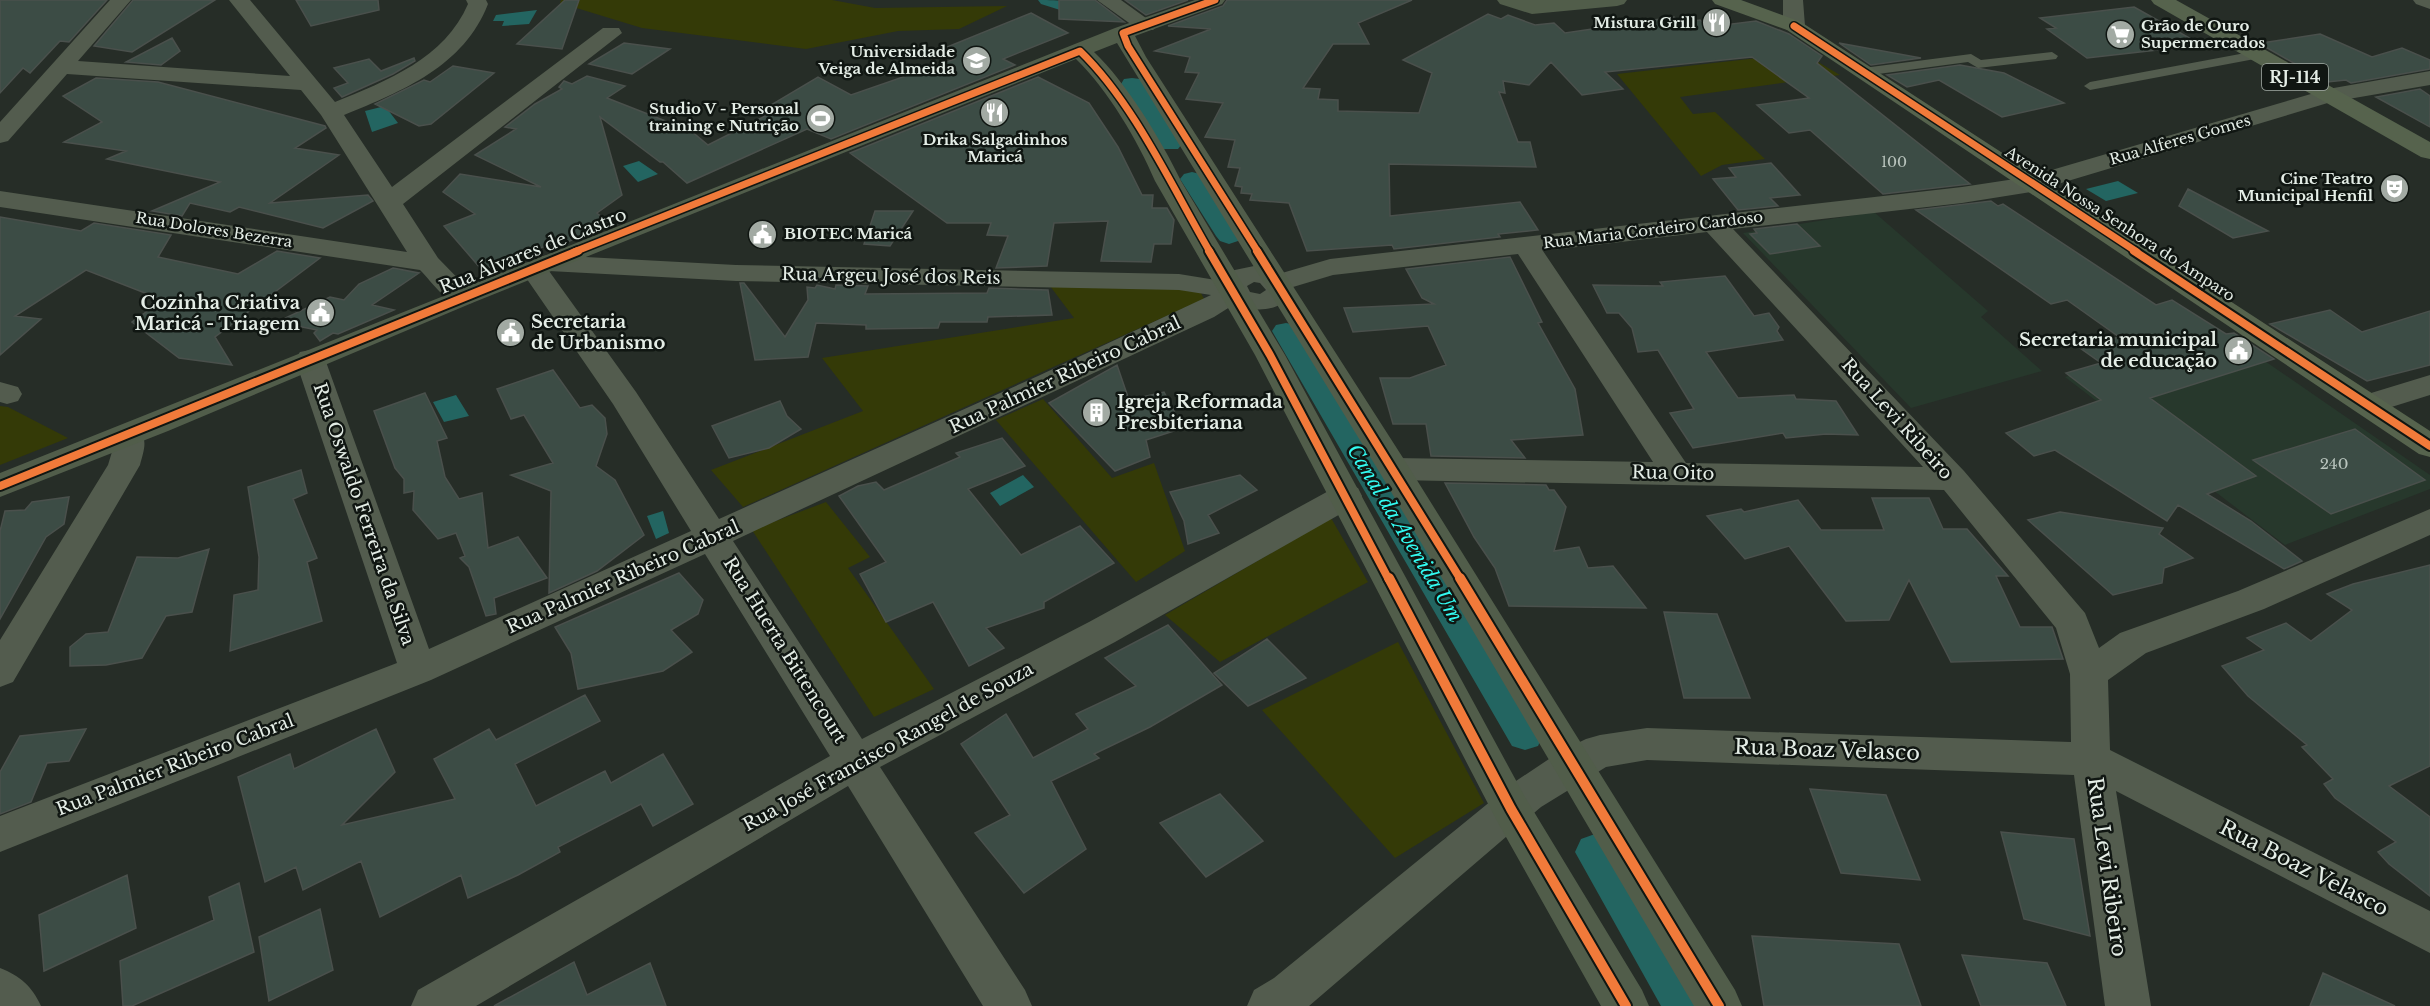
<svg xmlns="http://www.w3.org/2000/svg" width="2430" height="1006" font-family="'Libre Baskerville',serif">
<rect width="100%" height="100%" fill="#262d27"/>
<path fill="#27382c" d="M1874 212 1988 311 1981 317 2042 371 1911 408 1743 233Z
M2217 328 2430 475V489L2285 545 2065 377 2150 351 2146 347Z"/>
<path fill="#343a07" d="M561 0H832L875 8 1007 6 959 29 898 31 806 49 642 28 560 3Z
M1803 53 1840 75 1680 97 1693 114 1715 112 1765 159 1722 165 1701 176 1617 74Z
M1050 286 1199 289 1204 299 743 507 711 470 863 411 822 358 1074 318Z
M1043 399 1112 478 1154 463 1185 551 1136 582 996 420Z
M0 406 8 407 68 438 0 465Z
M826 502 870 557 848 568 934 689 874 717 752 530Z
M1331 518 1368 582 1220 662 1165 615Z
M1398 642 1484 803 1395 858 1262 710Z"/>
<path fill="#236561" d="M537 10 529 24 502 26 504 21H493L496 15Z
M385 106 398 123 372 132 365 111Z
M639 161 658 174 638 182 623 166Z
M2118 181 2138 193 2106 201 2086 189Z
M456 395 469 416 444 422 433 402Z
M1023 475 1034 487 1000 506 990 493Z
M663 511 669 533 656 539 647 516Z"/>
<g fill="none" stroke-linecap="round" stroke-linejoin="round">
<path fill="#236561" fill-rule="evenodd" d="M1038 0C1052 0 1077 0 1086 9L1083 13 1076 15 1041 4Z
M1132 78 1140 79 1143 84 1182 144 1178 149H1162L1158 144 1121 84 1124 79Z
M1192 172 1200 174 1242 236 1238 241 1229 244 1220 241 1216 236 1180 179 1184 174Z
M1286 323 1296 325 1300 331 1538 724 1543 735 1538 746 1525 750 1512 746 1272 331 1276 325Z
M1595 834 1609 839 1707 1006H1661L1575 852 1581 839Z"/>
</g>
<path fill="#3c4c45" stroke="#4a504c" stroke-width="1.5" d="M0 0H107L69 42 60 41 30 73 23 68 0 93Z
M133 0H215L132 52 94 46Z
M296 0H378L379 10 311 26Z
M565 0H579L562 49 517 44Z
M1059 0H1095L1124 22 1059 19Z
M1125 0H1188L1146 15Z
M1227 0H1412L1358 23 1369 44H1333L1303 88 1320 89 1318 99 1338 100V111L1419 113 1432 73 1403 60 1488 14 1501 19 1508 15 1535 25 1554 23 1565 33 1674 17 1680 23 1700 20 1708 27 1756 21 1789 34 1822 56 1817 63 1970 184 1883 194 1810 130 1789 133 1757 105 1809 98 1752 57 1605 72 1623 89 1582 95 1551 62 1529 85 1503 81 1505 93 1499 92 1518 142H1530L1536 167 1389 164 1390 216 1520 202 1538 230 1498 234 1500 237 1394 249 1392 245 1307 251 1289 203 1250 200 1252 194 1241 193 1242 187 1235 186 1240 168 1228 167 1235 140 1205 137 1223 103 1186 99 1199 73 1185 72 1190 57 1155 51 1211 29 1168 26 1223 6Z
M2134 7 2202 45 2087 58 2047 29 2056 28 2040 18Z
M1031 13 1068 33 1003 59 1015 65 831 139 807 129 687 183 663 162H660L600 117 622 195 597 213 610 224 567 242 564 239 482 270 444 226 475 214 443 192 460 174 541 187 475 155 516 129 505 127 535 104 562 89 559 87 564 81 572 84 587 76 625 86 607 98 691 131 708 145 769 114 761 111 818 77 851 95 955 59 940 50Z
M2320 34 2372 57 2402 48 2430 60V69L2351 83 2346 80 2327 82 2262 45V43Z
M172 38 180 51 161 65 126 62Z
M624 43 670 49 632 74 589 64Z
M1839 43 1921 58 1871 65Z
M414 58 415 61 393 74 342 97 334 88 348 83 334 68 369 59 381 71Z
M1960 65 2004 73 2064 103 2002 117 1939 80 1907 87 1887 75Z
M453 66 494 73 431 124 419 126 375 104 424 80 430 82Z
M2265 70 2293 86 2268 89Z
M1038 77 1089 103 1118 147 1142 195H1153L1152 208H1167L1174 220 1171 244H1154L1151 262 1101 261 1108 221 1054 223 1047 266 996 268 1008 236 987 235 991 223H947L850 153Z
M96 78 158 82 325 126 326 128 295 148 339 155 270 203 368 195 373 201 323 228 239 207 230 212 190 203 182 216 152 211 220 182 107 159 126 151 64 142 102 122 63 96Z
M2420 89 2430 96V127L2376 97Z
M1771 163 1800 195 1770 198 1778 206 1738 210 1713 179 1736 177 1729 168Z
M2188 189 2268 231 2233 238 2179 206Z
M1991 201 1998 206 2003 204 2156 305 2172 300 2226 334 2234 333 2274 359 2150 398 2256 476 2207 494 2251 521 2302 561 2284 569 2178 505 2167 521 2055 450 2034 456 2006 433 2101 400 2066 373 2101 363 2080 348 2119 337 2067 300 2051 304 1916 210Z
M875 211H913L890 246 864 244Z
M0 217 81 231 94 223 171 235 158 257 238 274 277 251 320 258 215 337 232 365 179 358 132 322 163 300 86 270 15 316 41 319 0 355Z
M1797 224 1820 246 1770 254 1750 234 1757 233 1754 229Z
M1510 257 1542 322 1538 323 1575 389 1583 435 1511 440 1525 458 1431 456 1426 424H1393L1380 378H1410L1446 365 1428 326 1353 332 1344 308 1434 304 1422 298 1406 269Z
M393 268 419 273 372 305 394 310 338 334 333 333 320 341 314 333 317 330 277 322 330 297 344 300 359 284Z
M1725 276 1754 316 1769 313 1779 327 1777 331 1783 340 1706 352 1738 398 1794 395 1796 399 1836 401 1858 435 1826 434 1786 438 1783 433 1693 448 1670 413 1694 409 1658 350 1638 352 1632 328 1619 313H1607L1593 285 1663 286 1660 282Z
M740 283H744L785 337 808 300 807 287 815 288 817 285 835 289 836 285 868 286 865 294 987 293 989 288 1048 290 1052 315 988 317 987 322H940L938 328 866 329V325L816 323 808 357 755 360Z
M2330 310 2362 332 2430 311V365L2367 381 2270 324Z
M1117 365 1129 400 1164 392 1183 428 1146 440 1150 457 1115 471 1049 403Z
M553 370 580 408 592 405 605 418 607 434 596 466 615 480 644 535 597 571 549 593 551 491 511 475 553 463 524 415 511 419 497 389Z
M425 393 447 438 437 441 445 477 459 499 482 493 488 548 518 537 547 578 494 598 496 614 486 616 469 567 460 558 465 556 456 533 438 539 413 510 414 491 404 493V479L395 468 374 411Z
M780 401 787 416 801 429 769 448 729 458 712 426Z
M2355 429 2425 480 2331 514 2253 460Z
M1002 438 1025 466 968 489 1017 550 1021 555 1080 526 1114 563 1044 602V608L986 628 1004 648 969 666 933 602 886 622 860 574 886 562 839 496 858 486 876 482 884 490 960 457 956 453Z
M301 470 307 493 293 499 317 558 307 562 322 621 230 651 234 595 258 590 259 557 248 487Z
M1240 475 1257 490 1208 515 1219 533 1188 544 1184 521 1170 492Z
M1445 483 1546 485 1549 490H1554L1566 507 1554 551 1579 547 1588 568 1613 566 1646 608 1509 606 1495 568 1474 537Z
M69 497 64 524 46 537 0 619V531L5 511 25 510 32 502Z
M1872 498H1929L1943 529H1967L2008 576H1996L2020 627H2052L2063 659 1951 662 1909 580 1889 620 1846 621 1789 546 1745 559 1707 516 1741 509 1744 512 1798 500 1821 530H1884Z
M2060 512 2163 528 2159 534 2193 558 2164 568 2162 583 2113 595 2028 520Z
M209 549 192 612 166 616 142 658 106 665 70 666V647L86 634 108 632 137 557 178 558Z
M2430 565V766L2389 786 2430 817V896L2389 864 2378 852 2396 842 2335 798 2324 784 2333 779 2302 747 2307 745 2248 696 2222 666 2264 650 2247 638 2286 623 2311 641 2352 610 2327 594 2353 584Z
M679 573 703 600 698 614 671 630 692 652 663 671 578 689 571 653 555 627Z
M1664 612 1717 614 1750 698H1684Z
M1168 625 1222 685 1150 727 1094 754 1099 758 1051 781 1086 849 1024 893 975 833 1010 815 961 744 1006 714 1033 758 1088 729 1076 714 1136 686 1105 658Z
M1267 639 1306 678 1248 706 1214 673Z
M585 695 600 721 515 764 536 806 605 771 611 783 663 754 693 804 653 826 641 804 558 847 560 852 518 875 468 898 461 875 380 917 361 861 303 890 296 867 265 882 238 777 290 754 294 769 376 729 395 772 342 825 455 799 434 759 489 729 496 740Z
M86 729 69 761 47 763 31 802 0 814V772L20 736Z
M1810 789 1886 795 1920 880 1841 873Z
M1220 794 1263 841 1206 877 1160 823Z
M2001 832 2074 839 2090 936 2024 919Z
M127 875 136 928 44 971 39 915Z
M239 883 254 952 132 1006H123L120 961 214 920 209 897Z
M320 909 333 970 269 1001 259 937Z
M1752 936 1899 944 1921 1006H1764Z
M1962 955 2047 963 2066 1006H1981Z
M574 962 587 995 650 963 666 1006H494Z
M2323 973 2395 1006H2310Z"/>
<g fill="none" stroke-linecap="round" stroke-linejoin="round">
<path fill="#535c4e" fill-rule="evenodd" d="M2256 51 2260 52V58L2090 90 2084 86 2090 82Z
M2052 52 2058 56 2056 59 1978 68 1968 62 1863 76 1857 72 1863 68 1971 54 1981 60Z"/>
<path fill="#535c4e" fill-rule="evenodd" d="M110 0H131L78 61 290 76 229 0H250L335 102C387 81 445 58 468 4L466 0H486L488 4C464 66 403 91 344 115L392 187 603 28H619L622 33 403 204 438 258 476 297 472 303C448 309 435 285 420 270L0 207V191L407 252 321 115 301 90 67 74 8 141 0 143V122Z
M1097 0H1121L1157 26 1153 30H1139Z
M1783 0H1803L1805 26 1801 30H1787L1783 26Z
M2413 0H2430V9L2416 4Z
M2430 71V85L2331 102 2031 192 1962 203 1733 229 1964 471 2085 613 2099 648 2120 633 2238 591 2430 509V535L2264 609 2146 653 2108 680 2110 750 2430 911V953L2116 791 2151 1006H2105L2074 775 1647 760 1606 767 1541 807 1309 1006H1247L1254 990 1274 978 1513 783 1561 751 1586 739 1600 735 1647 728 2071 742 2070 674 2056 628 1944 490 1394 480 1383 477 1378 469 1383 461 1394 458 1653 462 1518 254 1333 275 1293 287 1294 292C1279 313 1256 312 1233 305L1214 317 733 541 862 739 1089 622 1334 488 1346 484 1358 488 1362 496 1358 504 1115 642 880 767 1025 990 1032 1006H983L848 786 476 1006H411L418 990 830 756 705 554 431 680 0 852V816L397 663 295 359 300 352 310 350 320 352 325 359 429 649 691 531 613 404 520 269 524 263 536 261 538 257 548 255 736 265 1179 274 1222 281 1230 271 1254 266 1282 273 1330 259 1962 187 2028 177 2328 89ZM1707 232 1923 467 1686 463 1543 251ZM549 271 736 281 1179 290 1211 295 1038 376 719 519 636 392ZM1254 282 1260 283 1266 290 1260 294 1250 292 1247 286Z
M2430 375V395L2369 414 2358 411 2354 404 2358 397Z
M0 382 18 387 22 394 18 401 7 404 0 402Z
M128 424 139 428C148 441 144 450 140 465L13 682 0 687V640L108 465 114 445 112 435 117 428Z
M0 968C20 976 32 986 41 1006H0Z"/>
<path fill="#515d4a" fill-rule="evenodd" d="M1195 0H1225L1222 4 1135 36 1146 57 1405 461 1735 990 1742 1006H1694L1380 473 1117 43 1094 52C1126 82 1162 141 1181 181L1285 355 1525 797 1642 990 1649 1006H1601L1497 821 1255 355 1155 181C1138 141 1108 90 1076 59L472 303 168 431 0 497V473L1115 28Z
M1497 0H1627L1624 4 1617 6 1532 14 1500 4Z"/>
<path fill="#56634d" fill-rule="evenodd" d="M1712 0H1741L1801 22 2430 431V457L2419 454 1787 30 1715 4Z
M2151 0H2176L2430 142V159L2421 157 2154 4Z"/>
<defs>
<path id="cycleway-far2" d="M1215 0 1123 33 1128 46 1258 252
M1794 26 2137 252
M574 252 1080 51C1134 103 1172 187 1210 252"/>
<path id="cycleway-far1" d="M1209 251 1270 355 1389 580
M1257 251 1461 580
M2134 251 2430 446
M0 486 578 251"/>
<path id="cycleway" d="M1389 578 1511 809 1626 1006
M1460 578 1719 1006"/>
</defs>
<use href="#cycleway-far2" stroke="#101612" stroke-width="10"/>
<use href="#cycleway-far1" stroke="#101612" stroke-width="12"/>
<use href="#cycleway" stroke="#101612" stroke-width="14"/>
<use href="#cycleway-far2" stroke="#f17a3a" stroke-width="7"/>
<use href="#cycleway-far1" stroke="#f17a3a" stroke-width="8"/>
<use href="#cycleway" stroke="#f17a3a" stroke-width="10"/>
</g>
<defs>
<symbol id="restaurant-disc" viewBox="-11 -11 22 22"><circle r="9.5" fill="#a2aaa3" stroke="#101612"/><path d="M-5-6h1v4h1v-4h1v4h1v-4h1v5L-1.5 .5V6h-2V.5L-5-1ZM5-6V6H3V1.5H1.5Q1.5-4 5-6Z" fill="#fff"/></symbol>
<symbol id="supermarket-disc" viewBox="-11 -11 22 22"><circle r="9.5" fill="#a2aaa3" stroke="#101612"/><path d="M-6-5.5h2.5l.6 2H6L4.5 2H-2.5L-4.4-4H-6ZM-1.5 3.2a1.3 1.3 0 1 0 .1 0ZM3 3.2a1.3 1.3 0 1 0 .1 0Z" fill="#fff"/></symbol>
<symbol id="university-disc" viewBox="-11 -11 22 22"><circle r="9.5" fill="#a2aaa3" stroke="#101612"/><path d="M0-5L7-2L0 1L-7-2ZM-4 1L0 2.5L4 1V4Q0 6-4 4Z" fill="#fff"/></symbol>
<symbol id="stadium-disc" viewBox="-11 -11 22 22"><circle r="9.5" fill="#a2aaa3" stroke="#101612"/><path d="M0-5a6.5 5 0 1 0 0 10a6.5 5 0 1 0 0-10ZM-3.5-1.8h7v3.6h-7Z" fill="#fff"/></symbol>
<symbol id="theatre-disc" viewBox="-11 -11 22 22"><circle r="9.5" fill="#a2aaa3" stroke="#101612"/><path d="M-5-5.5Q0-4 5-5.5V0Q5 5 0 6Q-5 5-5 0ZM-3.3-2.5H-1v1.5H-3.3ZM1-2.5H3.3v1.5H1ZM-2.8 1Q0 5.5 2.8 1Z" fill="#fff"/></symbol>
<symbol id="civic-disc" viewBox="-11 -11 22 22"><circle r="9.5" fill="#a2aaa3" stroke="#101612"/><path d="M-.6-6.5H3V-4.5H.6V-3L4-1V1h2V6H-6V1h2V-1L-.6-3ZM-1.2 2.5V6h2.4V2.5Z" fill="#fff"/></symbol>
<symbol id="building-disc" viewBox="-11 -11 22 22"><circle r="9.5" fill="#a2aaa3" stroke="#101612"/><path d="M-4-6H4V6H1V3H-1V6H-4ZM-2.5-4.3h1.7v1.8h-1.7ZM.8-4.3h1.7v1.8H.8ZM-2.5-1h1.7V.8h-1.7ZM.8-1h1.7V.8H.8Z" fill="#fff"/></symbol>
</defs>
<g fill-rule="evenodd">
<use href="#restaurant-disc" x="1700" y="6" width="33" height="33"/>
<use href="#supermarket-disc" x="2104" y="18" width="33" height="33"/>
<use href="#university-disc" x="960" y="44" width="33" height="33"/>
<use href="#restaurant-disc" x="978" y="96" width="33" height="33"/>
<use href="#stadium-disc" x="804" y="102" width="33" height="33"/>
<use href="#theatre-disc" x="2378" y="172" width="33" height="33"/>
<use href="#civic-disc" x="746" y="218" width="33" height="33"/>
<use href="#civic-disc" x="304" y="296" width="33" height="33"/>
<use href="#civic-disc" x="494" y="316" width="33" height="33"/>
<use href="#civic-disc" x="2222" y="334" width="33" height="33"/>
<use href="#building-disc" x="1080" y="396" width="33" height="33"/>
</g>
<g text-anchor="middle" stroke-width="5" stroke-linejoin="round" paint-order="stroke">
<g font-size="14" fill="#bac5be">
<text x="1894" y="167">100</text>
</g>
<g font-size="15" font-weight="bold" fill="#e4ede6" stroke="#101612" text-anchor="end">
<text x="1696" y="28">Mistura Grill</text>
<text x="2141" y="31" text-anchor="start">Grão de Ouro<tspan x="2141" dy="17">Supermercados</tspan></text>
<text x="955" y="57">Universidade<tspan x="955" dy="17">Veiga de Almeida</tspan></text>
<text x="799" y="114">Studio V - Personal<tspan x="799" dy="17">training e Nutrição</tspan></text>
<text x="995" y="145" text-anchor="middle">Drika Salgadinhos<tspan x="995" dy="17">Maricá</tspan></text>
<text x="2373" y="184">Cine Teatro<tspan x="2373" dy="17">Municipal Henfil</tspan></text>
<text x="784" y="239" text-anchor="start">BIOTEC Maricá</text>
</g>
<g font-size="15" fill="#e4ede6" stroke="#101612">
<text transform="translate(2180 140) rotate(-16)" y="5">Rua Alferes Gomes</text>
<text transform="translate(2120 224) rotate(33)" y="5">Avenida Nossa Senhora do Amparo</text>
<text transform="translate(214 230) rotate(9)" y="5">Rua Dolores Bezerra</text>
<text transform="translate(1653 230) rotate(-7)" y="5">Rua Maria Cordeiro Cardoso</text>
</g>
<g font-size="15" fill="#bac5be">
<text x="2334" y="469">240</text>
</g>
<rect fill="#101612" stroke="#a4aca6" stroke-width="1.5" x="2262" y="64" width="66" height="26" rx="4.5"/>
<g font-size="16" font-weight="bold" fill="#e4ede6">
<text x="2295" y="83">RJ-114</text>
</g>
<g font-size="18" fill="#e4ede6" stroke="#101612">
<text transform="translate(533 251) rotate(-22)" y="6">Rua Álvares de Castro</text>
<text transform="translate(891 276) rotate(1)" y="6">Rua Argeu José dos Reis</text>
<text transform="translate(1065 375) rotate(-25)" y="6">Rua Palmier Ribeiro Cabral</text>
<text transform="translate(1897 419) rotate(48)" y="6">Rua Levi Ribeiro</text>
<text transform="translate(1673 473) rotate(1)" y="6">Rua Oito</text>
<text transform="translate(364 514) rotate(71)" y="6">Rua Oswaldo Ferreira da Silva</text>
<text transform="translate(623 577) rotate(-24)" y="6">Rua Palmier Ribeiro Cabral</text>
<text transform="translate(785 650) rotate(58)" y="6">Rua Huerta Bittencourt</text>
<text transform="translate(888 747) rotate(-29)" y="6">Rua José Francisco Rangel de Souza</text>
<text transform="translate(175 765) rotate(-21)" y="6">Rua Palmier Ribeiro Cabral</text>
</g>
<g font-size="18" font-weight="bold" fill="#e4ede6" stroke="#101612" text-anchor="end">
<text x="300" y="309">Cozinha Criativa<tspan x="300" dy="21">Maricá - Triagem</tspan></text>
<text x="531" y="328" text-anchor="start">Secretaria<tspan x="531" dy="21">de Urbanismo</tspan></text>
<text x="2217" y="346">Secretaria municipal<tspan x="2217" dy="21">de educação</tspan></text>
<text x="1117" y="408" text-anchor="start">Igreja Reformada<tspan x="1117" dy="21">Presbiteriana</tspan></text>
</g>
<g font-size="20" font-style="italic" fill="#32faf1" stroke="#101612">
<text transform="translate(1405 533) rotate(59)" y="7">Canal da Avenida Um</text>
</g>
<g font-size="21" fill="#e4ede6" stroke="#101612">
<text transform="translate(1827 750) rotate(2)" y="7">Rua Boaz Velasco</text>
<text transform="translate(2107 867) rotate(82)" y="7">Rua Levi Ribeiro</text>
<text transform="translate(2304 868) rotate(27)" y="7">Rua Boaz Velasco</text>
</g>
</g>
</svg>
